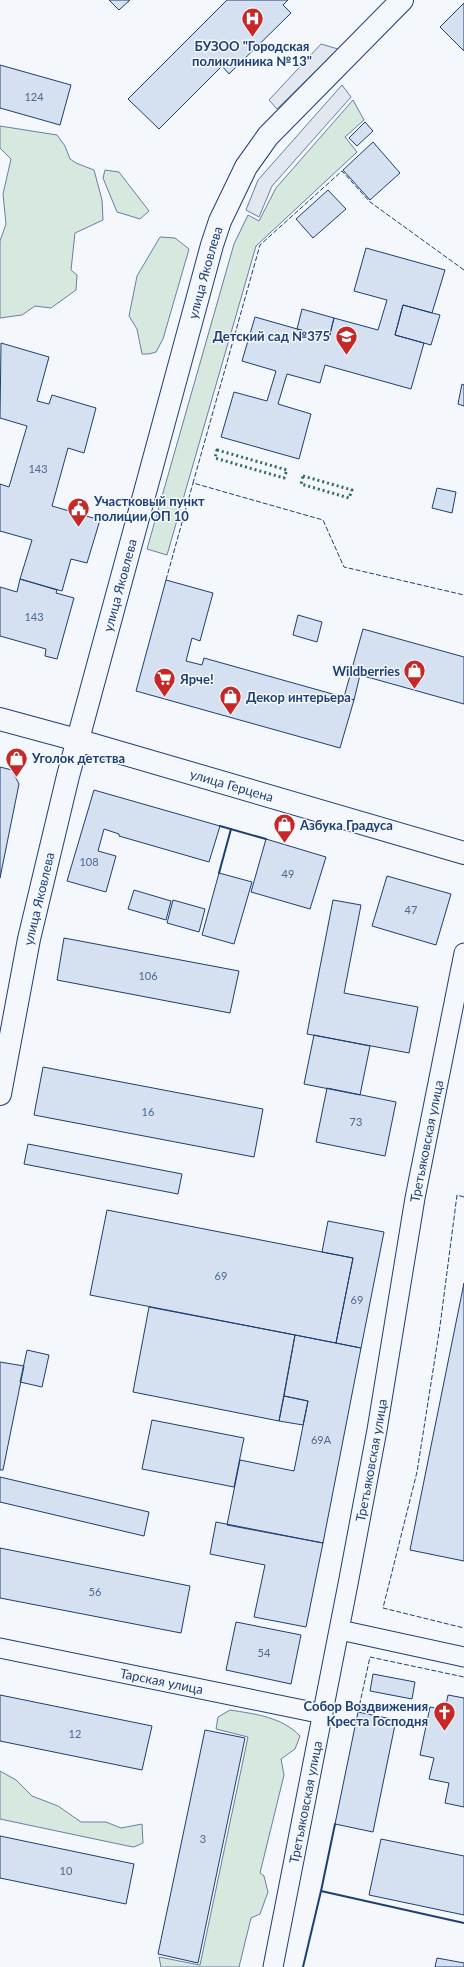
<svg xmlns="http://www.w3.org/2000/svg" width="464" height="1967" font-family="Lato,sans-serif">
<rect width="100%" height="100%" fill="#f4f7fb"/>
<path fill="#d7e8df" stroke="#687fa3" d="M353 100 364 120 345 137 357 152 256 246 167 555 147 549 234 244 248 215 259 221 276 188Z
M0 126 57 135 65 146 70 159 76 163 94 170 102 200 103 220 75 233 71 270 77 275 76 290 51 308 35 306 22 315 0 318V241L6 224 3 194 11 159 0 148Z
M105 170 119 172 149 211 140 219 117 212 103 178Z
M160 237 175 238 189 249 163 339 156 352 149 354H142L137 329 129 316 137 276Z
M230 1710C255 1714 282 1717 300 1736L295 1749 281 1759 284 1775 260 1873 264 1876 268 1892 260 1914 251 1918 239 1967H161L159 1957 200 1965 248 1737 216 1729 218 1717Z
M0 1771 16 1780 32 1796 58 1806 81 1822H106L121 1828 142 1824 143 1843 134 1847 128 1846 0 1819Z"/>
<path fill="#e3e8f0" stroke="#687fa3" d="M321 44 338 49 277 109 269 100Z
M342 85 351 97 272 186 259 217 246 210 258 180Z"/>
<path fill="#d5e0f0" stroke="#1d3f73" d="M109 0H130L119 10Z
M227 0H288L283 5 291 13 229 74 222 66 159 129 128 99Z
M464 3V51L440 27Z
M0 65 71 85 60 125 0 108Z
M365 122 373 131 357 146 349 138Z
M373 142 400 173 370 200 343 170Z
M328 190 346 209 313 238 296 219Z
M366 248 445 270 432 313 403 305 395 335 424 343 411 389 325 365 320 383 287 374 278 404 311 414 299 459 221 437 234 392 267 401 276 371 242 361 255 317 329 338 334 318 378 330 387 300 354 291Z
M403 305 440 315 431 345 395 335Z
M302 309 334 318 329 338 297 329Z
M1 343 49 357 37 401 49 404 52 395 96 408 84 453 68 448 52 506 100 520 87 563 71 559 62 591 20 579 32 540 0 531V484L9 487 27 426 0 418Z
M462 384 464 385V406L458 404Z
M437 488 456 492 452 513 432 508Z
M20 579 57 590 56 593 74 598 57 659 45 656 46 649 0 636V587L17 592Z
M166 580 213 593 200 641 192 638 186 661 202 665 204 658 354 700 340 748 136 691Z
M298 615 322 622 317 642 293 635Z
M363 629 464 657V704L360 675 354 700 344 697Z
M0 767 12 770 19 784 0 878Z
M94 790 220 826 209 862 119 836V834L104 829 98 851 116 856 106 892 67 881Z
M266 839 326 857 310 909 251 892Z
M219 873 252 882 234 944 202 935Z
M387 876 451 894 436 945 372 926Z
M134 890 171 901 166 920 128 909Z
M173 900 205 909 199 932 167 923Z
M333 900 361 905 344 993 418 1007 409 1053 307 1034Z
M64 938 239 971 230 1013 57 980Z
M314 1035 370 1046 360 1095 304 1084Z
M43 1067 263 1109 254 1157 34 1115Z
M327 1088 396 1102 385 1156 316 1142Z
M28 1144 182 1174 178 1194 24 1164Z
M107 1210 353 1258 336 1343 90 1295Z
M328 1221 384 1232 361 1348 336 1343 353 1258 322 1252Z
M464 1283V1561L410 1550Z
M149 1307 295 1335 279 1421 133 1392Z
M295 1335 361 1348 323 1543 227 1525 240 1460 294 1471 308 1401 284 1396Z
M27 1350 49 1355 42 1387 20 1382Z
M0 1362 24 1366 3 1470H0Z
M284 1396 308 1401 303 1425 279 1421Z
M152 1420 244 1438 234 1487 142 1469Z
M0 1477 149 1512 144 1536 0 1502Z
M216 1522 323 1543 306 1627 254 1617 265 1565 210 1554Z
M0 1548 190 1586 181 1633 0 1598Z
M236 1622 301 1635 291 1684 226 1670Z
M373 1674 415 1682 412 1699 370 1691Z
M0 1695 152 1726 142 1770 0 1741Z
M448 1695 464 1698V1807L445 1803 449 1783 429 1779 434 1758 420 1755 430 1707 445 1710Z
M358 1712 396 1720 373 1832 335 1824Z
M205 1730 245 1738 198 1963 158 1954Z
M0 1836 134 1864 126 1904 0 1878Z
M381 1839 464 1856V1915L369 1895Z
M437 1958 464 1963V1967H435Z"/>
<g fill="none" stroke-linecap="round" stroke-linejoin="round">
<defs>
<g id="minor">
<path d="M340 1630 464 1657"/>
<path id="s1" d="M0 1648 323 1714"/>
<path id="s2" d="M273 1967 348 1584 377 1430 415 1198 464 953"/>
</g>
<g id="tertiary">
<path id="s3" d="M0 1094 29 939 68 776 212 245 220 221 246 167 268 136 402 0"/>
</g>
<g id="primary">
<path id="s4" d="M0 719 77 740 464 853"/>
</g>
</defs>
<use href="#minor" stroke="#1d3f73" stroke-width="21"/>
<use href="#tertiary" stroke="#1d3f73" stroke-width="24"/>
<use href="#primary" stroke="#1d3f73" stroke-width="24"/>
<use href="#minor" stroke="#f4f7fb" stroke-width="19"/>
<use href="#tertiary" stroke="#f4f7fb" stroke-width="22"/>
<use href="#primary" stroke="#f4f7fb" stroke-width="22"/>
<path stroke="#2c6c60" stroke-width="3" stroke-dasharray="2 3" stroke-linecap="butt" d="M217 450 287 470 284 478 215 458Z
M303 476 352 490 349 498 301 484Z"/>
<path stroke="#1d3f73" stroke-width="1" stroke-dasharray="5 2" stroke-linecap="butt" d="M464 270 370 202 342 171 260 245 193 483 323 520 344 567 464 595
M166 580 193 483
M464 1197 457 1195 440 1326 417 1472 383 1608 464 1628
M358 1712 370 1657 464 1677"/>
<path stroke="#1d3f73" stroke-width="2" d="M220 826 266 839
M219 873 231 829
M321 1891 335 1824
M303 1967 321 1891 464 1923"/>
</g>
<defs>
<symbol id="hospital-pin" viewBox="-11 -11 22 30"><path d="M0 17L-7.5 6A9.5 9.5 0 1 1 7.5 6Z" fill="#c62828" stroke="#f4f7fb"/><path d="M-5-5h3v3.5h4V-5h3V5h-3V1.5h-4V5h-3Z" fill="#fff"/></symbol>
<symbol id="school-pin" viewBox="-11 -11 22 30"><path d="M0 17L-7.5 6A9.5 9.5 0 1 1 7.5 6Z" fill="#c62828" stroke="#f4f7fb"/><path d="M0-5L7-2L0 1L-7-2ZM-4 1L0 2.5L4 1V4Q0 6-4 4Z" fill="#fff"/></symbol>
<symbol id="civic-pin" viewBox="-11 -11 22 30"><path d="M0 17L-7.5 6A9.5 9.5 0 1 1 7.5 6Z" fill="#c62828" stroke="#f4f7fb"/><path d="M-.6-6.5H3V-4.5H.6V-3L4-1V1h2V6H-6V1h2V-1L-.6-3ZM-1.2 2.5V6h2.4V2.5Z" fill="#fff"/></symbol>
<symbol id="shop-pin" viewBox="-11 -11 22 30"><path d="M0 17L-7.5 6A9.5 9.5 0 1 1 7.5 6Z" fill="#c62828" stroke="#f4f7fb"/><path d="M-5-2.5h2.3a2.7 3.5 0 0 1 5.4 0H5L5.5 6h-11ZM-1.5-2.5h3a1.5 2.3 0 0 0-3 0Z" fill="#fff"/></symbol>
<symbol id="supermarket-pin" viewBox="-11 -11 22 30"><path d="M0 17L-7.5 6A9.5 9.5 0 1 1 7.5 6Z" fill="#c62828" stroke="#f4f7fb"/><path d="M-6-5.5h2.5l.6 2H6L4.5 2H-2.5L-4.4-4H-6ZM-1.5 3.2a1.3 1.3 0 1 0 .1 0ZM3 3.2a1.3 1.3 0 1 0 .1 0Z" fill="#fff"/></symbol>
<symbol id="church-pin" viewBox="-11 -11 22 30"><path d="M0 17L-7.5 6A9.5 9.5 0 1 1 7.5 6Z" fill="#c62828" stroke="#f4f7fb"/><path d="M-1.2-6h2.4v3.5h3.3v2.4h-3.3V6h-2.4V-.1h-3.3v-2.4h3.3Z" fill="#fff"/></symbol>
</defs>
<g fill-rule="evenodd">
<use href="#hospital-pin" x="240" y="6" width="25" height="34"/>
<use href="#school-pin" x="334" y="324" width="25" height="34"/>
<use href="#civic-pin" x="66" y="496" width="25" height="34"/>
<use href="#shop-pin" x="402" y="658" width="25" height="34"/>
<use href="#supermarket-pin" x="152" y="666" width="25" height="34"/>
<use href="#shop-pin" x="218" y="684" width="25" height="34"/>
<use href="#shop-pin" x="4" y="746" width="25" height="34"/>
<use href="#shop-pin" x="272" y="812" width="25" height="34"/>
<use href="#church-pin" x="432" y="1700" width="25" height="34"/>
</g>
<g text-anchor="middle" stroke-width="3" stroke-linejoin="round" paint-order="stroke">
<g font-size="11" fill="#4b6792">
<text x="34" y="101">124</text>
<text x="38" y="473">143</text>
<text x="34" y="621">143</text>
<text x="89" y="866">108</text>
<text x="288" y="878">49</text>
<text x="411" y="914">47</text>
<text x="148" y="980">106</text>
<text x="148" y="1116">16</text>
<text x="356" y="1126">73</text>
<text x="221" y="1280">69</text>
<text x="357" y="1304">69</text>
<text x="321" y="1444">69А</text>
<text x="95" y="1596">56</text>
<text x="264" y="1657">54</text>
<text x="75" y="1738">12</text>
<text x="203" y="1843">3</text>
<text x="66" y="1875">10</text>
</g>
<g font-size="13" font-weight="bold" fill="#1d3f73" stroke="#f4f7fb" text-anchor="start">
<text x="252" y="51" text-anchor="middle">БУЗОО "Городская<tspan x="252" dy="15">поликлиника №13"</tspan></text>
<text x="330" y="341" text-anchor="end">Детский сад №375</text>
<text x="94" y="506">Участковый пункт<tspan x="94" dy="15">полиции ОП 10</tspan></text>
<text x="400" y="676" text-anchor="end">Wildberries</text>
<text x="180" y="684">Ярче!</text>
<text x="246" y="702">Декор интерьера</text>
<text x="32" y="763">Уголок детства</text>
<text x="300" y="830">Азбука Градуса</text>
<text x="428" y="1711" text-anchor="end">Собор Воздвижения<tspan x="428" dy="15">Креста Господня</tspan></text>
</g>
<g font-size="13" fill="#1d3f73" stroke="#f4f7fb">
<text dy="5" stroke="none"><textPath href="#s3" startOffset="847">улица Яковлева</textPath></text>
<text dy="5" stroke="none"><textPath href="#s3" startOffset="523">улица Яковлева</textPath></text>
<text dy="5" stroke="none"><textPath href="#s4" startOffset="241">улица Герцена</textPath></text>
<text dy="5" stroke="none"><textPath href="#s3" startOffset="199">улица Яковлева</textPath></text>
<text dy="5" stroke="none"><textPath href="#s2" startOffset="840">Третьяковская улица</textPath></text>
<text dy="5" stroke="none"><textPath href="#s2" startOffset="516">Третьяковская улица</textPath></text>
<text dy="5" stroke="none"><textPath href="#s1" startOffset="165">Тарская улица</textPath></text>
<text dy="5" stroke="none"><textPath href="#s2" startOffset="168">Третьяковская улица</textPath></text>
</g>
</g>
</svg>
